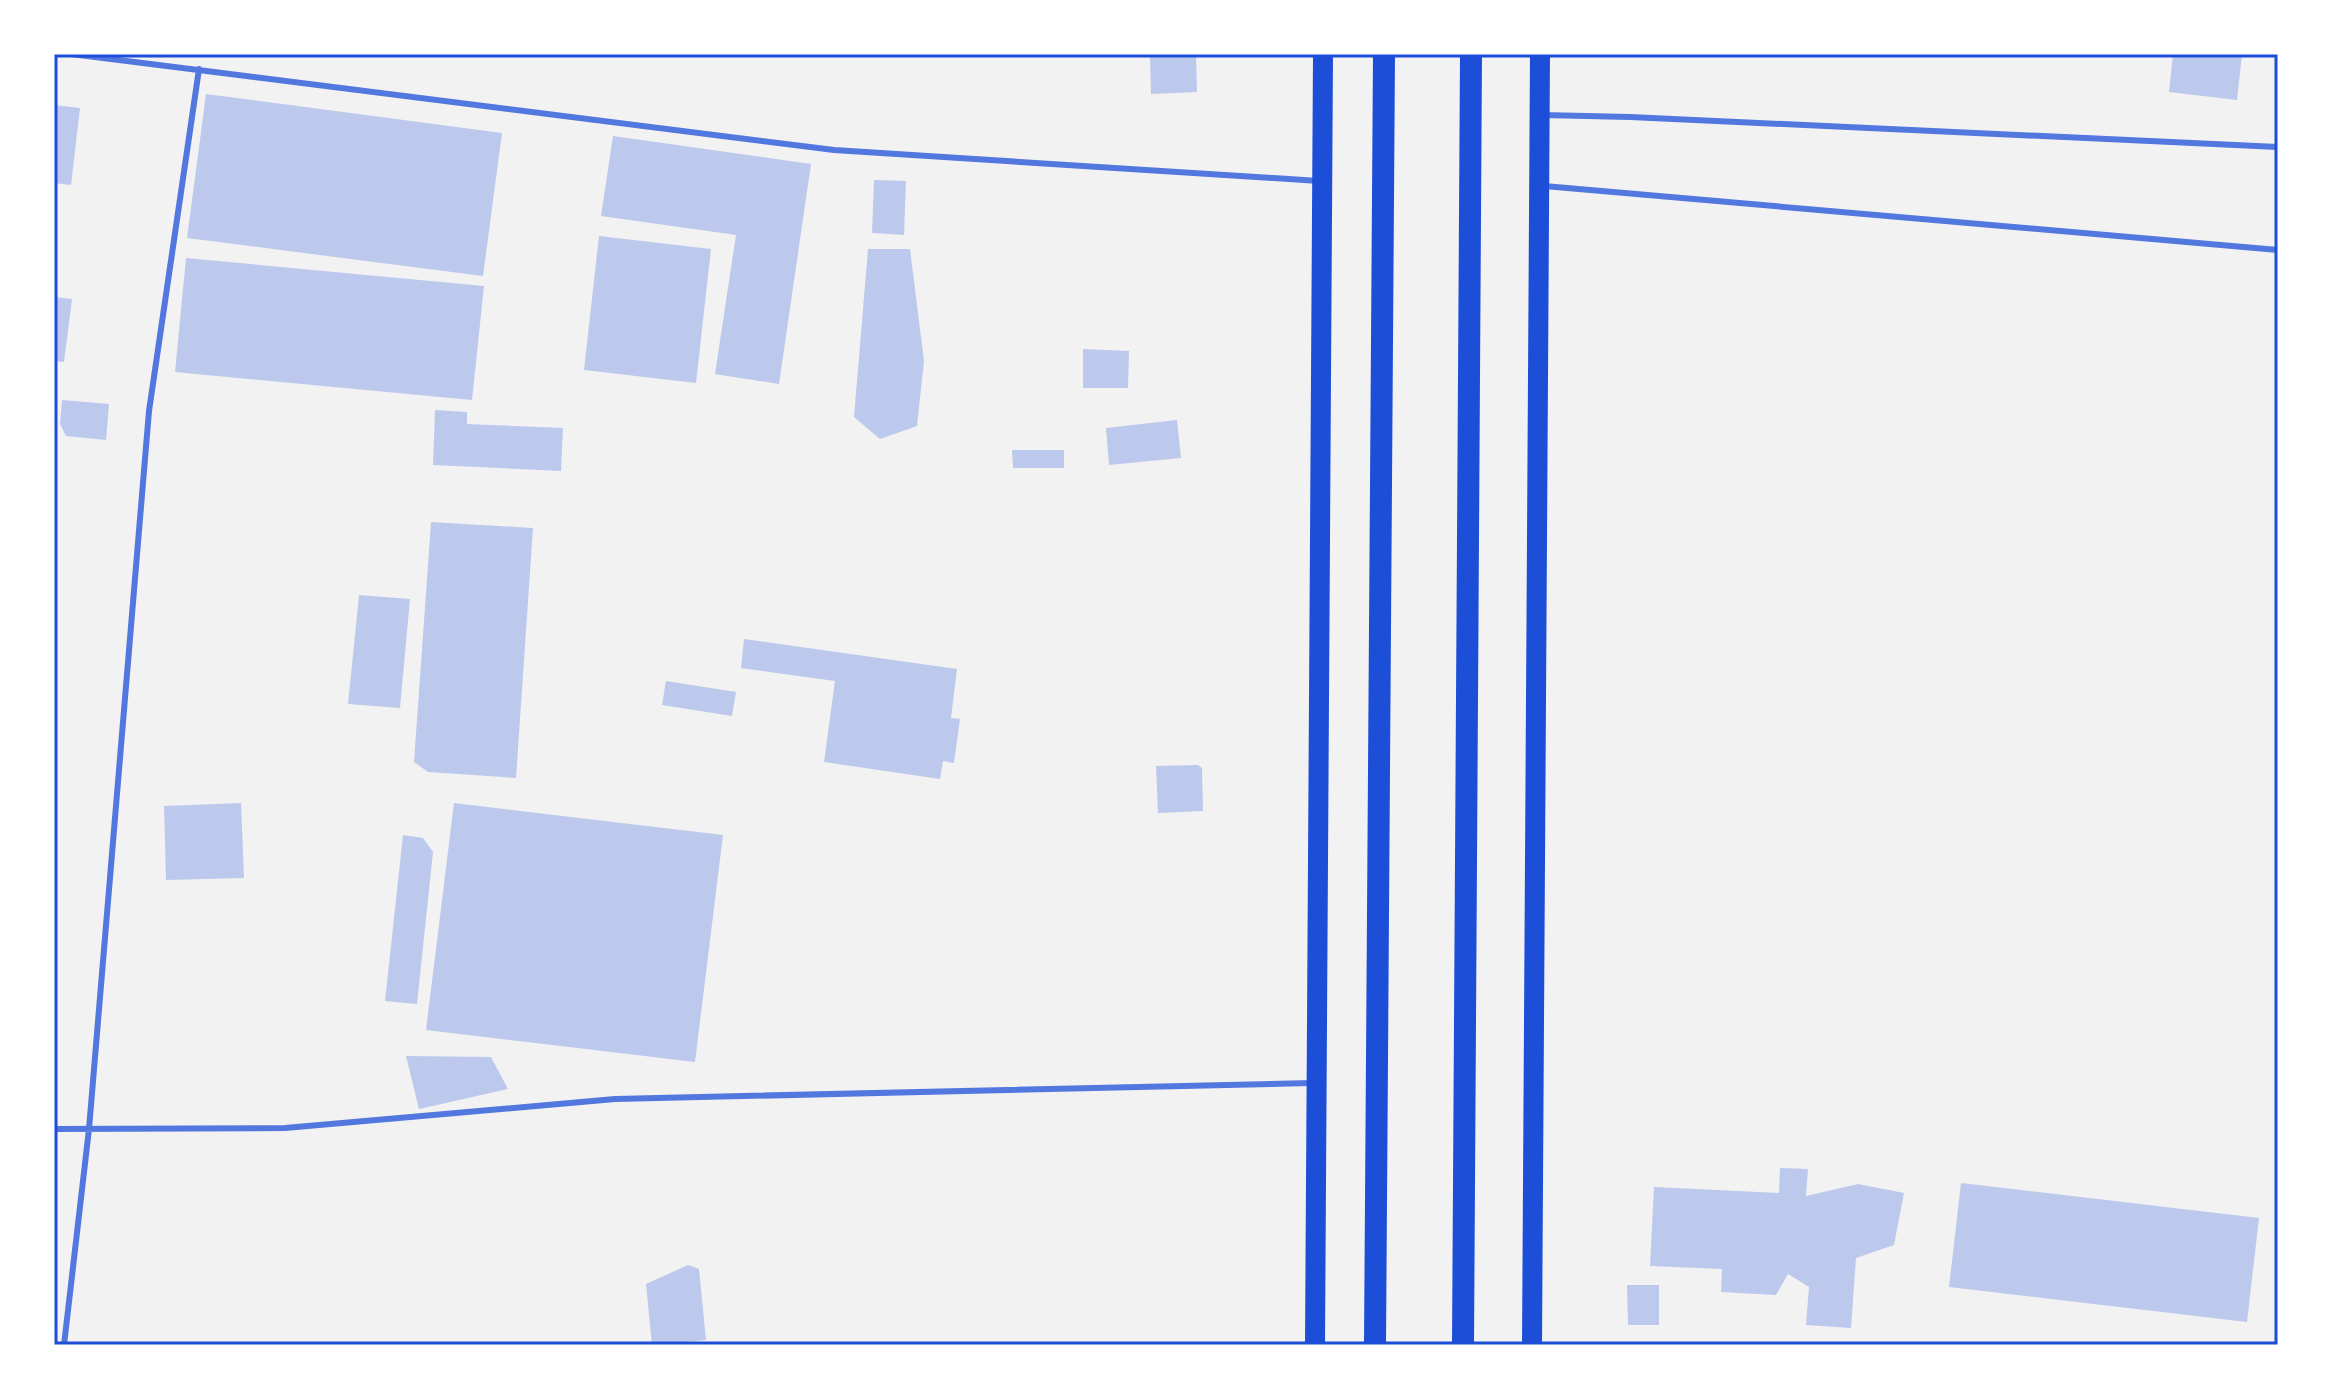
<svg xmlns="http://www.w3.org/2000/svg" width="2332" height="1399" font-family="'DejaVu Sans',sans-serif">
<rect width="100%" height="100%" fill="#f2f2f2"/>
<path fill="#bdc9ec" d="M1150 54H1196L1197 92 1151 94Z
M2173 54H2242L2237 100 2169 92Z
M206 94 502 133 483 276 187 238Z
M54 105 80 108 71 185 54 183Z
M613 136 811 164 779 384 715 374 736 235 601 216Z
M874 180 906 181 904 235 872 233Z
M599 236 711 249 696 383 584 370Z
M868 249H910L924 361 917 426 880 439 854 417Z
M186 258 484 286 472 400 175 372Z
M54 297 72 299 64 362 54 361Z
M1083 349 1129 351 1128 388H1083Z
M62 400 109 404 106 440 66 436 60 424Z
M435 410 467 412V424L563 428 561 471 433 465Z
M1177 420 1181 458 1109 465 1106 428Z
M1012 450H1064V468H1013Z
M431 522 533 528 516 778 428 772 414 762Z
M359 595 410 599 400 708 348 704Z
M744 639 957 669 951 718 960 719 954 763 943 761 940 779 824 762 835 681 741 668Z
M666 681 736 692 732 716 662 705Z
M1198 765 1202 768 1203 811 1158 813 1156 766Z
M241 803 244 878 166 880 164 806Z
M454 803 723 835 695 1062 426 1030Z
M403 835 423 838 433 852 417 1004 385 1001Z
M406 1056 491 1057 508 1089 419 1109Z
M1780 1168 1808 1169 1806 1196 1858 1184 1904 1193 1894 1245 1856 1258 1851 1328 1806 1325 1809 1287 1788 1274 1776 1295 1721 1292 1722 1269 1650 1266 1654 1187 1779 1193Z
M1961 1183 2259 1218 2247 1322 1949 1287Z
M688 1265 699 1269 706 1340 652 1345 646 1284Z
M1627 1285H1659V1325H1628Z"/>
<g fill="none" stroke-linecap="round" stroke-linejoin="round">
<path stroke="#5277de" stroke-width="6" d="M71 54 834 150 1319 181
M1542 115 1630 117 2278 147
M1544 186 2278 250
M54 1129 285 1128 615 1099 1312 1083
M64 1345 89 1129 149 411 199 69"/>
<path stroke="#1d4ed8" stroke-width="20" d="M1315 1345 1323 54
M1532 1345 1540 54"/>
<path stroke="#1d4ed8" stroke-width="22" d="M1375 1345 1384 54
M1463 1345 1471 54"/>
</g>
<rect width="2332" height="1399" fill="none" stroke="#ffffff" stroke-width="112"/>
<rect x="56" y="56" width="2220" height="1287" fill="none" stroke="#1d4ed8" stroke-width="3"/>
</svg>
